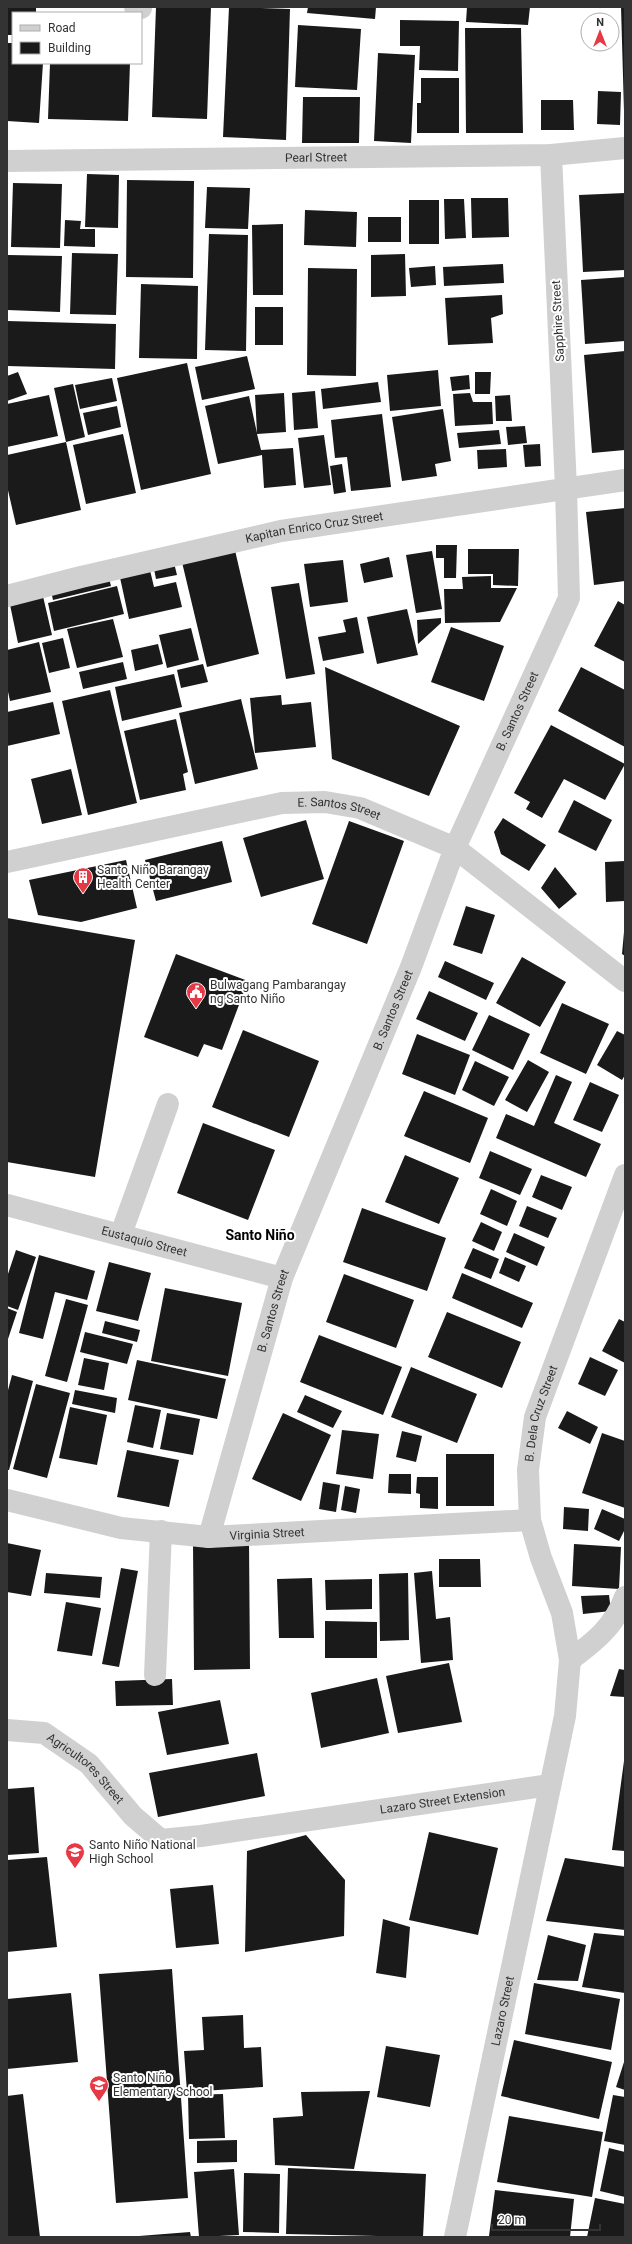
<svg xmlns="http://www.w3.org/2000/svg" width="632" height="2244" font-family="Roboto,sans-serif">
<rect width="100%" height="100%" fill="#fff"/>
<path fill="#1a1a1a" d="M7 7H36V13H13V35H7Z
M156 7H211L207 119 152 117Z
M229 7 290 9 286 140 223 137Z
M308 7H376L375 19 307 13Z
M467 7H530L528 25 466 22Z
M621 7H625V111H624Z
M400 20 459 21 458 71 419 70 420 46H400Z
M298 25 361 29 357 90 295 87Z
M465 28H521L523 133H466Z
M7 43H13V63H43L39 123 7 121Z
M378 53 415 55 411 143 374 141Z
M50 63H130L128 121 48 119Z
M421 78H459V133H417V103H421Z
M598 91 621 92 620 125 597 124Z
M303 97H360L359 143H302Z
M541 100H573L574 130H541Z
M87 174 119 175 118 228 85 227Z
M127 180 194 181 193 278 126 277Z
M13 183 62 184 60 248 11 247Z
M207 187 250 188 248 229 205 228Z
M625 193V270L583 272 579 195Z
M471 198H508L509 237 472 238Z
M444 199H464L466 238 445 239Z
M409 200H439V244H409Z
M305 210 357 212 356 247 304 245Z
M368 217H401V242H368Z
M65 220 81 221 80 229H95V247L64 246Z
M283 224V295H253L252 225Z
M209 234 248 235 246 351 205 350Z
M72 253 118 254 116 315 70 314Z
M405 254 406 296 371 297V255Z
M8 255 62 256 60 312 7 310Z
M503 264 504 283 444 286 443 267Z
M435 266 436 285 411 287 409 268Z
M308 268 357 269 356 376 307 375Z
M625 277V341L585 344 581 280Z
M141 284 198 286 197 359 139 358Z
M502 295 503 314 491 318 493 343 448 345 445 298Z
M255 307H283V345H255Z
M7 321 116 324 115 369 7 366Z
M625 351V450L592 453 584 355Z
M247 356 255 389 202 400 195 367Z
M187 363 211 474 141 490 117 378Z
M438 370 441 406 390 411 387 375Z
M18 372 27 394 7 401V376Z
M475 372H491L490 394H475Z
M469 375 470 389 452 391 450 377Z
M112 378 117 401 80 409 75 385Z
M378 382 381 402 323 409 321 389Z
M73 384 85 437 66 442 54 388Z
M315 391 318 428 294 430 292 393Z
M284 393 286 432 257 434 261 450 293 448 296 485 264 488 262 455 218 464 205 406 249 396 257 433 255 395Z
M470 393 473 402H492L493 424 455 426 453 394Z
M49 395 58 436 7 447V404Z
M510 395 512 421H496L495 396Z
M117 406 121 427 88 435 83 413Z
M443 409 451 461 435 464 437 476 402 481 392 417Z
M382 414 391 487 351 491 347 457 335 458 331 420Z
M525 426 527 443 508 445 506 427Z
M499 430 501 444 459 448 457 433Z
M123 434 136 493 86 504 73 445Z
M324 435 331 485 304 488 298 438Z
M66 442 81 510 16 525 7 486V455Z
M540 444 541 466 525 467 523 445Z
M506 449 507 467 478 469 477 450Z
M342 464 346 492 334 494 330 466Z
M625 508V581L594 585 586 512Z
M436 545H457L456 578H444V558H436Z
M234 546 259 654 207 667 181 558Z
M468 549H519L518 586 493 585V574H468Z
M432 551 442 609 416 613 406 555Z
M389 557 393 577 364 583 360 564Z
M173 559 177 575 156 579 153 564Z
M343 560 348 602 310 607 304 564Z
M149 566 154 587 176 582 182 607 129 619 119 573Z
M108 574 111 586 53 600 50 587Z
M491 576V588H517L500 622 445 623 444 589H463L462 577Z
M299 583 315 674 286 679 271 587Z
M117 586 124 614 54 631 48 603Z
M42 592 52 635 18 643 9 600Z
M618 601 625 605V662L594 646Z
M407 609 418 655 377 664 367 617Z
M357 617 364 653 323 661 318 637 346 632 343 620Z
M441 618V623L418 644 417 620Z
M113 619 123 657 77 668 67 629Z
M451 627 504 646 484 701 431 682Z
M191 628 199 660 167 668 159 635Z
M63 638 70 668 49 673 42 643Z
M39 642 51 692 10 701 7 687V650Z
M158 644 163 664 135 671 131 650Z
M123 662 127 679 83 689 79 672Z
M203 664 208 682 181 688 177 670Z
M325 667 460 726 429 796 332 759Z
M581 667 625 690V747L558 711Z
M174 674 182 707 122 721 115 687Z
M110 690 137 803 88 815 62 701Z
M281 695 282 705 311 702 316 747 255 753 250 698Z
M241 699 258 769 195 784 179 713Z
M53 702 60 734 7 746V712Z
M176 719 188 772 183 774 186 790 140 800 124 731Z
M551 725 625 764 605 800 564 779 542 818 526 809 530 802 514 793Z
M71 769 82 815 42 824 31 779Z
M574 800 612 820 596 851 558 832Z
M503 818 546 845 529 871 501 854 494 832Z
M306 820 324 879 261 897 243 838Z
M349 821 404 841 367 944 312 924Z
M222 841 232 882 156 901 145 860Z
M126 860 137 908 81 922 38 915 29 880Z
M625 861V901L606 902 605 862Z
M555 867 577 894 559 909 541 888Z
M466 906 495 915 482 954 453 945Z
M7 918 135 940 95 1177 7 1162Z
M624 932H625V956L622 954Z
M176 954 248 981 222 1050 204 1044 198 1057 144 1037Z
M522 957 566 982 540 1027 496 1003Z
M445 961 494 983 486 1000 438 977Z
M429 991 478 1013 465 1041 416 1019Z
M562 1003 609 1024 586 1074 540 1053Z
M489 1015 530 1034 513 1070 472 1050Z
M243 1030 319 1061 289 1137 212 1107Z
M617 1031 625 1035V1075L622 1080 597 1065Z
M417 1034 470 1055 455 1095 402 1074Z
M528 1060 549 1072 527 1112 505 1100Z
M475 1061 509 1077 494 1106 462 1090Z
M556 1075 572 1082 554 1123 601 1144 586 1177 496 1138 506 1114 534 1126Z
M590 1082 619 1095 602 1132 573 1120Z
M424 1091 488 1118 470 1163 404 1136Z
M203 1123 275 1150 248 1220 177 1193Z
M490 1151 532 1169 520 1195 479 1178Z
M405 1155 459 1178 439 1224 385 1202Z
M541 1175 572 1187 562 1210 532 1197Z
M491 1189 517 1201 507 1226 480 1214Z
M527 1206 557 1218 548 1238 519 1226Z
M362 1208 446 1238 427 1291 343 1262Z
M481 1222 502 1232 494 1251 472 1241Z
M514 1233 545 1247 537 1266 506 1252Z
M473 1248 499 1259 491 1279 464 1268Z
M16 1250 36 1257 18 1310 7 1306V1277Z
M39 1255 95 1271 87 1300 55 1292 43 1339 19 1333Z
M505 1257 526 1266 519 1282 499 1273Z
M109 1262 151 1273 138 1321 96 1311Z
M462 1273 533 1303 522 1328 452 1298Z
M344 1274 414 1300 396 1348 326 1322Z
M165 1288 242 1303 228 1376 151 1361Z
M66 1299 88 1305 67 1382 45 1376Z
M7 1308 17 1312 7 1342Z
M447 1312 521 1342 502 1388 428 1357Z
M619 1319 625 1322V1363L602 1351Z
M105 1321 140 1330 137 1342 102 1333Z
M85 1332 133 1344 127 1364 80 1352Z
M319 1335 402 1367 383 1415 300 1382Z
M590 1357 618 1370 605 1396 578 1384Z
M84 1358 109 1363 104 1390 78 1385Z
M137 1360 226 1379 217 1419 128 1400Z
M411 1367 477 1394 457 1443 391 1417Z
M12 1375 33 1381 9 1470H7V1394Z
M36 1384 70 1393 47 1478 13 1469Z
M75 1390 117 1398 115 1413 72 1404Z
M305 1395 342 1411 333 1428 297 1412Z
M135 1405 161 1410 153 1448 127 1442Z
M70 1407 107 1415 97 1465 59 1458Z
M567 1411 598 1427 590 1444 558 1428Z
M167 1413 200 1419 193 1455 160 1449Z
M283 1413 331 1435 301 1501 252 1479Z
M342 1430 379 1434 373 1479 336 1474Z
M402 1431 422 1436 416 1462 396 1457Z
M602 1433 625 1441V1508L582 1493Z
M127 1450 179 1460 169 1507 117 1497Z
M446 1454H494V1506H446Z
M389 1474H411V1494L388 1493Z
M417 1477H438V1509L420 1508V1494L416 1493Z
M323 1482 340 1485 336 1512 319 1509Z
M345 1486 360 1489 356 1513 341 1510Z
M564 1507 589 1509 588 1531 563 1529Z
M602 1509 625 1519V1529L619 1541 594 1529Z
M249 1542 250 1669 194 1670 193 1543Z
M7 1543 41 1550 31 1596 7 1592Z
M574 1544 621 1547 619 1589 572 1586Z
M439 1559H480L481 1587H439Z
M121 1568 138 1571 119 1667 102 1664Z
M432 1571 436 1619 450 1617 453 1660 421 1663 414 1573Z
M46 1573 102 1577 100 1598 44 1593Z
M408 1573 409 1640 380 1641 379 1574Z
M312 1578 314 1638H279L277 1579Z
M372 1579V1609L326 1610 325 1580Z
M609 1595 611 1611 583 1614 581 1596Z
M66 1602 101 1608 92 1656 57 1651Z
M325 1621 377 1622V1658H325Z
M449 1663 462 1722 398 1733 386 1676Z
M619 1669 625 1670V1697L610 1696Z
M377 1678 389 1733 321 1748 311 1693Z
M172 1679 173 1705 116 1706 115 1681Z
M220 1700 229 1744 167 1755 158 1712Z
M257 1753 265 1796 158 1817 149 1773Z
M624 1761H625V1851L612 1850Z
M34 1787 39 1853 7 1855V1789Z
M429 1832 498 1848 478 1935 409 1920Z
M306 1835 345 1880 344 1936 245 1952 247 1851Z
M47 1857 57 1947 7 1952V1860Z
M565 1858 625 1867V1930L546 1921Z
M213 1885 219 1944 176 1948 170 1889Z
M383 1919 410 1927 406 1978 376 1973Z
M594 1933 625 1936V1993L582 1987Z
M548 1935 586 1945 578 1981 537 1980Z
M172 1969 188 2198 116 2203 99 1974Z
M534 1983 620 1999 611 2050 525 2034Z
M71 1993 78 2062 7 2069V1999Z
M243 2015 244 2048 261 2047 263 2087 187 2092 184 2051 204 2050 202 2017Z
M514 2040 612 2062 599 2119 501 2096Z
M386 2046 440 2055 430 2107 377 2097Z
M625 2059V2090L616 2087Z
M370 2091 354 2169 275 2165 273 2118 303 2116 301 2092Z
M23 2094 40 2237H7V2096Z
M223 2094 225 2138 189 2139 188 2095Z
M613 2095 625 2097V2145L604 2141Z
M509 2116 603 2132 592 2197 497 2182Z
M237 2140V2162L197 2163V2141Z
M609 2148 625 2152V2197L600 2191Z
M288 2168 426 2174 423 2237 286 2234Z
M234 2169 239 2235 199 2237 194 2172Z
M244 2173 280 2174 279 2233 243 2232Z
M495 2190 574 2199 570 2237 489 2236Z
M595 2198 625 2204V2237H587Z
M190 2232 191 2237H139V2236Z"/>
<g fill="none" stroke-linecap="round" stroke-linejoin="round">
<g stroke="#d0d0d0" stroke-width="22">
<path d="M135 7 141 8"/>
<path id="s1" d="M7 161 551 155 625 148"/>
<path id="s2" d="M7 596 81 577 281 531 625 480"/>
<path id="s3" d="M7 862 282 803 325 802 360 808 455 848 625 981"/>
<path id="s4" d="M7 1205 282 1278"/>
<path d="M121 1234 168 1104"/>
<path id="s5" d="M7 1500 121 1528 209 1537 530 1520"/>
<path id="s6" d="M209 1537 282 1278 411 967 455 848 569 598 566 488 551 155"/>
<path d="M570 1660C594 1642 614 1627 625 1597"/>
<path d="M155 1675 161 1531"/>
<path id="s7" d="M7 1730 44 1733 89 1764 133 1816 161 1840 201 1836 550 1785"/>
<path id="s8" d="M455 2237 565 1716 570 1660 562 1613 541 1558 530 1520 528 1470 535 1417 625 1175"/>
</g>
</g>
<defs>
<symbol id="building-pin" viewBox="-11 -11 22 30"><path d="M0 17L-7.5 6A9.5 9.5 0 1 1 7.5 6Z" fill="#e63946" stroke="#fff"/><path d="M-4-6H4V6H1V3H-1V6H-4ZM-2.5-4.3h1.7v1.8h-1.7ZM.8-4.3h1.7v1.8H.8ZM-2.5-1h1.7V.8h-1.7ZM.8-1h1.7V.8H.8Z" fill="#fff"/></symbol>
<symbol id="civic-pin" viewBox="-11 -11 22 30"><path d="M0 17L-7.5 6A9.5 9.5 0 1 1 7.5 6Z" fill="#e63946" stroke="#fff"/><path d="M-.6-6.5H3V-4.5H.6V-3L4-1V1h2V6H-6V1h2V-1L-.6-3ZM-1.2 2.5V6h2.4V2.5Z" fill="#fff"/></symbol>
<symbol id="school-pin" viewBox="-11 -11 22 30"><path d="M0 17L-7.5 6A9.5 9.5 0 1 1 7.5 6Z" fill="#e63946" stroke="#fff"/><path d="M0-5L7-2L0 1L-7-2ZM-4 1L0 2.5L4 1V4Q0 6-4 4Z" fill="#fff"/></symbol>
</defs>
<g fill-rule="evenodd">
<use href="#building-pin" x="72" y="866" width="22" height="30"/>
<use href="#civic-pin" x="185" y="981" width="22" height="30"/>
<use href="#school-pin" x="64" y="1841" width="22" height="30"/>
<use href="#school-pin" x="88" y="2074" width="22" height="30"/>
</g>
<g text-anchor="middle" stroke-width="4" stroke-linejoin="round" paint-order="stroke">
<g font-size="12" fill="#333" stroke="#fff">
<text dy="4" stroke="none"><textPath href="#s1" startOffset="309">Pearl Street</textPath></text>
<text transform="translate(558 321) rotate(-93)" y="4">Sapphire Street</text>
<text dy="4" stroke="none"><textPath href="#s2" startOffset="315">Kapitan Enrico Cruz Street</textPath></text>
<text dy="4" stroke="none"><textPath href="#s6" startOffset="883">B. Santos Street</textPath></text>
<text dy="4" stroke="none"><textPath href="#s3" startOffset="339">E. Santos Street</textPath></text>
<text dy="4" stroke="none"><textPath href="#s6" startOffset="559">B. Santos Street</textPath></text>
<text dy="4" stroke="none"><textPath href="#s4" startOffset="142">Eustaquio Street</textPath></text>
<text dy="4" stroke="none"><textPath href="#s6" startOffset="235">B. Santos Street</textPath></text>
<text dy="4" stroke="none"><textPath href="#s8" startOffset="843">B. Dela Cruz Street</textPath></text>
<text dy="4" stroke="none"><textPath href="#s5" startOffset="264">Virginia Street</textPath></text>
<text dy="4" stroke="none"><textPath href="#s7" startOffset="92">Agricultores Street</textPath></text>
<text dy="4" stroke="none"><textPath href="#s7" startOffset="481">Lazaro Street Extension</textPath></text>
<text dy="4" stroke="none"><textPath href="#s8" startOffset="231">Lazaro Street</textPath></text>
</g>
<g font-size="12" fill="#333" stroke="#fff" text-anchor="start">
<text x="97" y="874">Santo Niño Barangay<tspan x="97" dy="14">Health Center</tspan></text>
<text x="210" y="989">Bulwagang Pambarangay<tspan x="210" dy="14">ng Santo Niño</tspan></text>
<text x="89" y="1849">Santo Niño National<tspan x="89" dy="14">High School</tspan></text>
<text x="113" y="2082">Santo Niño<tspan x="113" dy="14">Elementary School</tspan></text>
</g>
<g font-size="14" font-weight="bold" fill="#000" stroke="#fff">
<text x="260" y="1240">Santo Niño</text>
</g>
</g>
<rect width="632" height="2244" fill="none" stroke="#333333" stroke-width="16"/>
<rect x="12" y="12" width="130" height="52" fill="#ffffff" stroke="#adadad"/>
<rect x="20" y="25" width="20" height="6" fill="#d0d0d0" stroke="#adadad"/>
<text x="48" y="32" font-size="12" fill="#333333">Road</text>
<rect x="20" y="42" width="20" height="12" fill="#1a1a1a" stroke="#adadad"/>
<text x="48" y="52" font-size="12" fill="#333333">Building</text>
<g transform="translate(600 32)"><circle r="19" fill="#ffffff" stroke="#adadad"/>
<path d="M0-3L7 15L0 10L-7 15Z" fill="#e63946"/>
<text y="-6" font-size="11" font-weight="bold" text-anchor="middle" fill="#333333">N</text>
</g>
<path d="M492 2224v6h108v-6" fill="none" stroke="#333333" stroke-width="2"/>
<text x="498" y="2224" font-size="12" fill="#333333" stroke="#ffffff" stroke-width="3" paint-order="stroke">20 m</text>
</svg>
